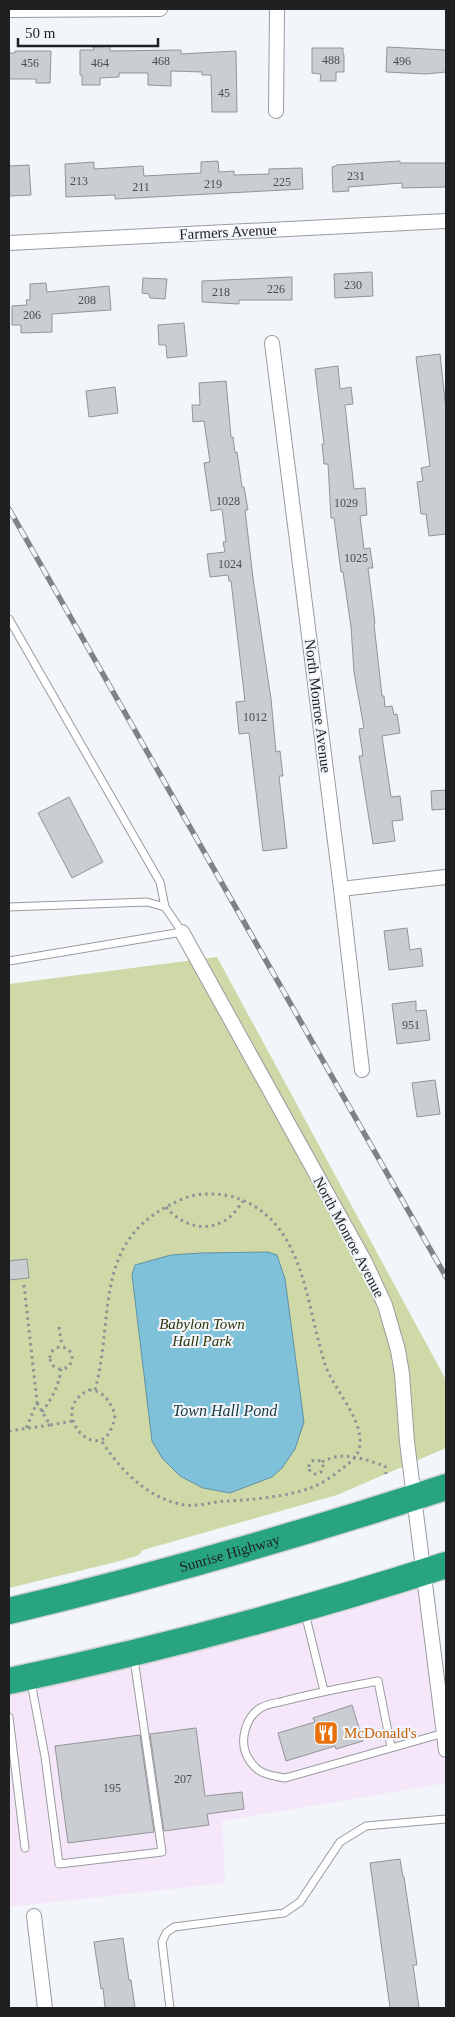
<svg xmlns="http://www.w3.org/2000/svg" width="455" height="2017" font-family="'Times New Roman',serif">
<rect width="100%" height="100%" fill="#f2f6fa"/>
<path fill="#f5e6f9" d="M424 1572 446 1750V1783L222 1821 225 1883 9 1907V1681Z"/>
<path fill="#ced9a7" d="M217 957 446 1380V1448L337 1495 143 1550 139 1555 120 1561 9 1588V984Z"/>
<path fill="#7ec1d9" stroke="#6291a2" d="M268 1252 277 1255 285 1279 304 1422 295 1449 282 1468 272 1477 230 1493 203 1488 180 1476 162 1458 152 1441 132 1275 135 1265 171 1255 201 1253Z"/>
<path fill="#caced2" stroke="#919598" d="M110 46V51L181 50V54L236 51 237 112H212L211 75H202V72L171 71V86L148 85V73H119V77L100 78V85H82V75H80V50H94L93 47Z
M387 47 446 50V72L426 74 386 72Z
M312 48H343V55H344V72H336V81H320L321 74 312 73Z
M15 51H51L50 83H36V79H9V53H15Z
M218 161 219 172 234 171V175L269 174V169L302 168 303 189 115 199V195L66 197 65 164 94 162V169L143 166 144 176 201 173V162Z
M400 161V163H446V187L402 188V183L348 187 349 191 333 192 332 167 336 166V165Z
M29 165 31 195 9 196V166Z
M372 272 373 296 335 298 334 274Z
M292 277V300H239V304L202 302V281Z
M143 278 167 279 165 299 150 298 149 294 142 293Z
M46 283 47 292 109 286 111 310 52 314V332L21 333V325H12V306L27 305 26 300H30V284Z
M184 323 187 356 167 358 166 345H159L158 325Z
M440 354 446 410V534L429 536 426 514H421L417 482 423 481 421 468 430 466 416 357Z
M338 366 340 389 351 387 353 404 345 405 354 489 365 488 367 515 360 516 364 549 370 548 373 568H368L375 623 374 624 382 696H384L385 707 392 706 394 715 397 714 400 733 382 736 391 797 400 796 403 820 392 821 395 841 373 844 359 756H363L359 729 364 728 354 672 351 627 343 572H341L334 518H331L328 464H324L322 444H324L315 369Z
M226 381 231 437H233L235 453 237 452 242 487H244L248 510H245L253 578 271 699 276 752 280 751 283 776H279L287 848 263 851 249 733 239 734 236 702 245 701 231 581H229L228 575 210 577 207 554 225 552 223 542H226L222 509 211 511 204 463 210 462 204 421 193 422 192 405H200L199 383Z
M115 387 118 413 89 417 86 391Z
M446 790V809L432 810 431 791Z
M69 797 103 862 72 878 38 813Z
M407 928 410 950 421 948 423 966 389 970 384 931Z
M416 1001V1011L426 1010 430 1040 397 1044 392 1004Z
M435 1080 440 1114 417 1117 412 1083Z
M27 1259 29 1278 9 1280V1261Z
M352 1705 363 1741 336 1749 335 1746 286 1761 278 1733 315 1722 313 1718Z
M196 1728 205 1796 242 1792 244 1809 207 1814 209 1825 164 1831 150 1734Z
M140 1735 154 1832 68 1843 55 1746Z
M400 1859 403 1877H404L417 1965H413L419 2008H390L370 1863Z
M123 1938 129 1980H131L135 2008H105L103 1988 101 1989 94 1942Z"/>
<g fill="none" stroke-linecap="round" stroke-linejoin="round">
<defs>
<path id="lane" d="M9 619 160 882 165 907
M9 907 147 902 165 907 182 932 9 961
M305 1613 324 1691
M31 1682 45 1757 59 1864 162 1852 134 1659
M9 1717 25 1848
M391 1747 378 1681C346 1687 315 1693 284 1701 277 1703 265 1704 259 1709 246 1718 240 1739 246 1754 255 1773 266 1775 285 1778L444 1733
M170 2008 162 1942 166 1933 174 1927 284 1913 300 1902 340 1842 366 1826 446 1819"/>
<path id="street" d="M9 10 160 9
M276 111 277 9
M9 243 446 221
M272 343 341 889 362 1070
M341 889 446 877
M182 932 365 1262 385 1305 398 1350 402 1374 407 1442 446 1750
M34 1916 45 2008"/>
<g id="highway">
<path id="s1" d="M9 1611C157 1576 302 1534 446 1487"/>
<path d="M9 1681C156 1650 303 1611 446 1565"/>
</g>
</defs>
<use href="#lane" stroke="#989b9f" stroke-width="9"/>
<use href="#street" stroke="#989b9f" stroke-width="16"/>
<use href="#highway" stroke="#d2d2d3" stroke-width="29"/>
<path stroke="#8f9295" stroke-width="3" stroke-dasharray="2.5 4" stroke-linecap="butt" d="M166 1207C180 1224 204 1233 224 1221 232 1217 238 1208 243 1201
M24 1285 37 1402 26 1429
M59 1327 62 1346
M50 1358a11 11 0 1 1 22 0a11 11 0 1 1-22 0Z
M89 1390C104 1391 110 1401 115 1415 106 1476 42 1412 89 1390Z
M95 1390C116 1311 90 1236 185 1198 201 1192 221 1193 237 1198 305 1222 306 1306 325 1364 333 1390 369 1424 358 1452 356 1458 349 1463 343 1468 333 1476 322 1484 310 1488 291 1496 249 1500 228 1501 214 1501 200 1507 185 1505 149 1500 119 1469 101 1440
M37 1403 50 1425 73 1421
M42 1412C52 1398 59 1386 61 1369
M9 1431 50 1425
M309 1467a7 7 0 1 1 14 0a7 7 0 1 1-14 0Z
M322 1462C343 1450 363 1459 385 1466L386 1474"/>
<use href="#lane" stroke="#fff" stroke-width="7"/>
<use href="#street" stroke="#fff" stroke-width="14"/>
<use href="#highway" stroke="#28a481" stroke-width="26"/>
<defs>
<path id="rail" d="M9 509 446 1277"/>
</defs>
<use href="#rail" stroke="#808386" stroke-width="5.5"/>
<use href="#rail" stroke="#f2f6fa" stroke-width="4" stroke-dasharray="11" stroke-linecap="butt"/>
</g>
<defs>
<symbol id="restaurant-square" viewBox="-11 -11 22 22"><rect x="-9" y="-9" width="18" height="18" rx="4" fill="#e8710a" stroke="#f2f6fa"/><path d="M-5-6h1v4h1v-4h1v4h1v-4h1v5L-1.5 .5V6h-2V.5L-5-1ZM5-6V6H3V1.5H1.5Q1.5-4 5-6Z" fill="#fff"/></symbol>
</defs>
<g fill-rule="evenodd">
<use href="#restaurant-square" x="312" y="1719" width="28" height="28"/>
</g>
<g text-anchor="middle" stroke-width="4" stroke-linejoin="round" paint-order="stroke">
<g font-size="12" fill="#4a4c4e">
<text x="331" y="64">488</text>
<text x="161" y="65">468</text>
<text x="402" y="65">496</text>
<text x="30" y="67">456</text>
<text x="100" y="67">464</text>
<text x="224" y="97">45</text>
<text x="356" y="180">231</text>
<text x="79" y="185">213</text>
<text x="282" y="186">225</text>
<text x="213" y="188">219</text>
<text x="141" y="191">211</text>
<text x="353" y="289">230</text>
<text x="276" y="293">226</text>
<text x="221" y="296">218</text>
<text x="87" y="304">208</text>
<text x="32" y="319">206</text>
<text x="228" y="505">1028</text>
<text x="346" y="507">1029</text>
<text x="356" y="562">1025</text>
<text x="230" y="568">1024</text>
<text x="255" y="721">1012</text>
<text x="411" y="1029">951</text>
<text x="183" y="1783">207</text>
<text x="112" y="1792">195</text>
</g>
<g font-size="15" fill="#1f2022" stroke="#f2f6fa">
<text transform="translate(228 232) rotate(-3)" y="5">Farmers Avenue</text>
<text transform="translate(318 706) rotate(83)" y="5">North Monroe Avenue</text>
<text transform="translate(349 1237) rotate(62)" y="5">North Monroe Avenue</text>
<text dy="5" stroke="none"><textPath href="#s1" startOffset="228">Sunrise Highway</textPath></text>
</g>
<g font-size="15" font-style="italic" fill="#2f350a" stroke="#f2f6fa">
<text x="202" y="1329">Babylon Town<tspan x="202" dy="17">Hall Park</tspan></text>
</g>
<g font-size="15" fill="#c56008" stroke="#f2f6fa" text-anchor="start">
<text x="344" y="1738">McDonald's</text>
</g>
<g font-size="16" font-style="italic" fill="#173742" stroke="#f2f6fa">
<text x="225" y="1416">Town Hall Pond</text>
</g>
</g>
<rect width="455" height="2017" fill="none" stroke="#1f2022" stroke-width="20"/>
<path d="M18 38v8h140v-8" fill="none" stroke="#1f2022" stroke-width="2.5"/>
<text x="25" y="38" font-size="15" fill="#1f2022" stroke="#f2f6fa" stroke-width="4" paint-order="stroke">50 m</text>
</svg>
